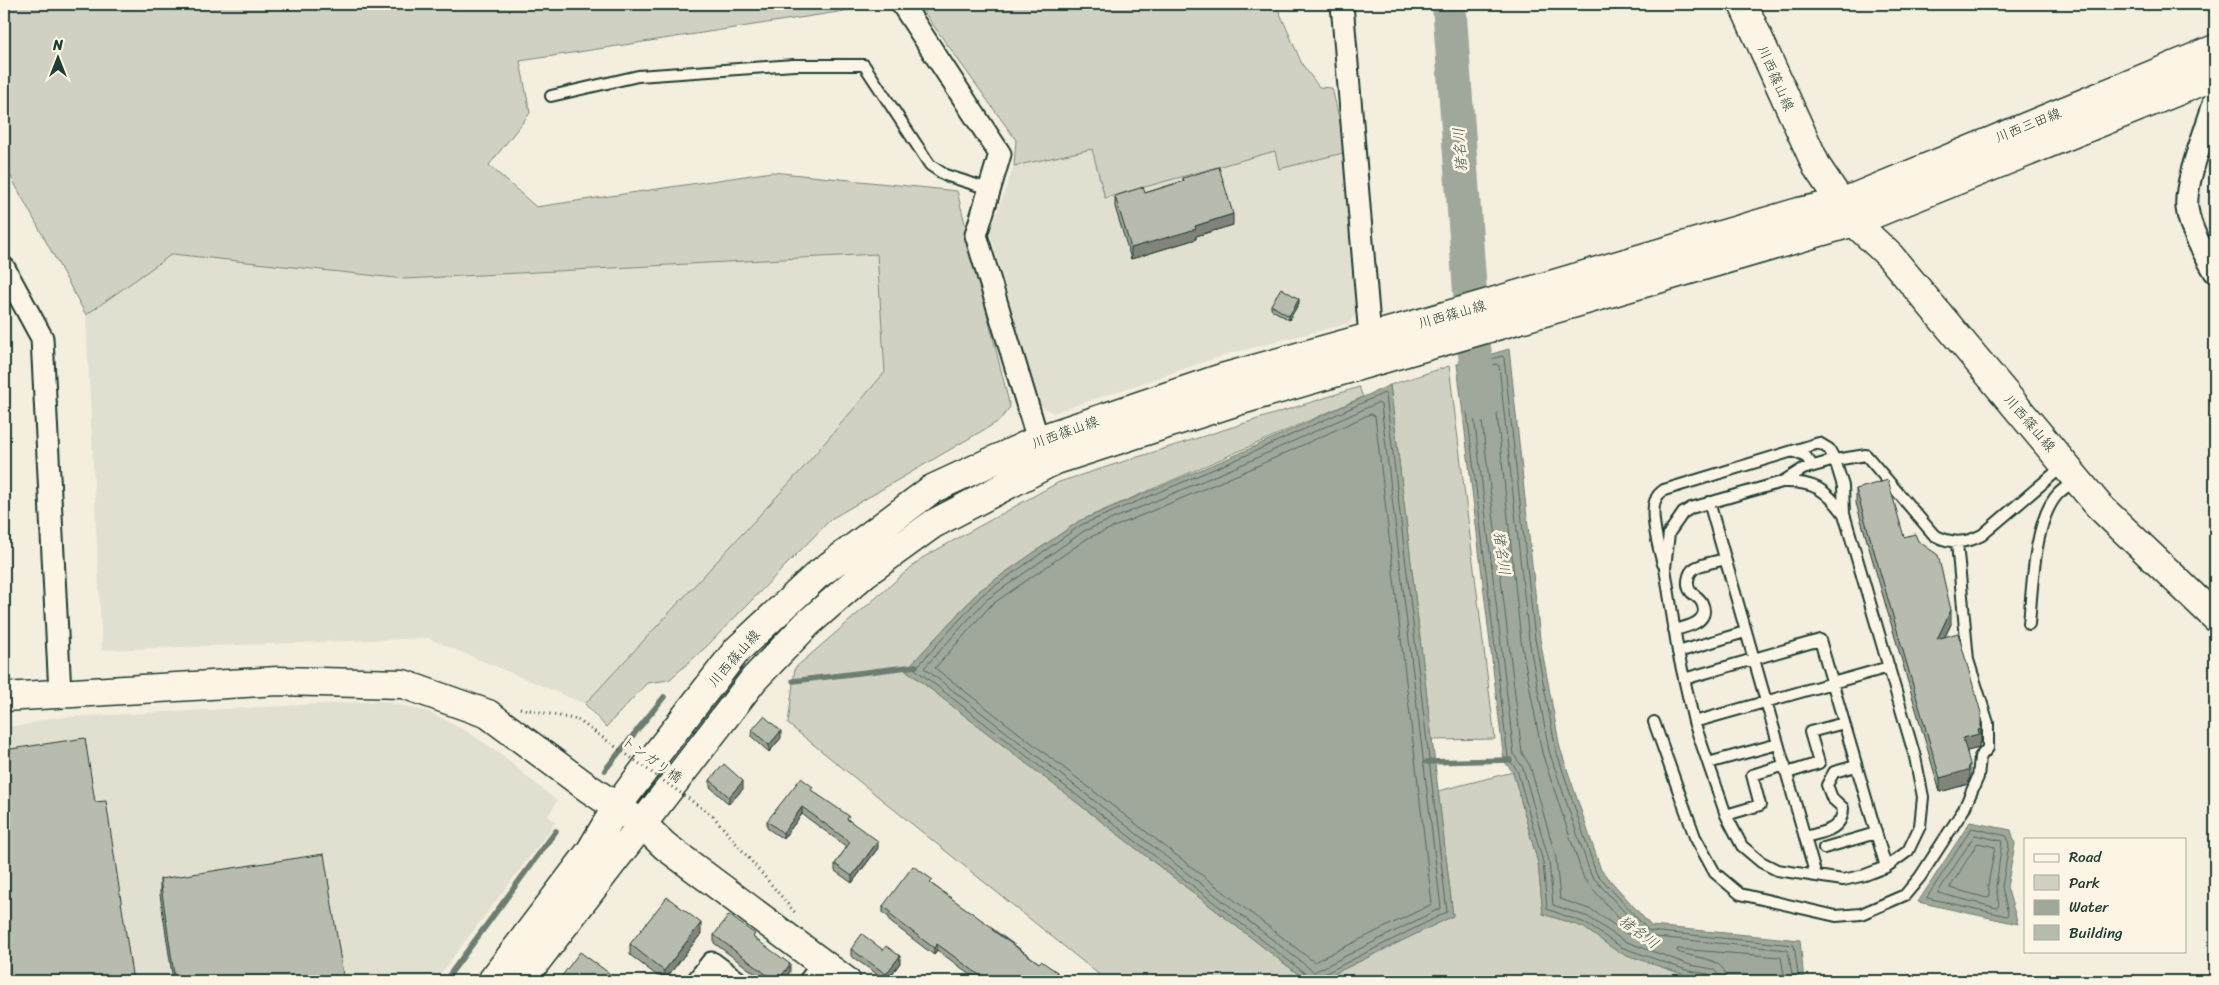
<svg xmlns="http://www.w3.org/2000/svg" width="2219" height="985" font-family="Sriracha,'Klee One',sans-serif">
<rect width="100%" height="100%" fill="#f3eede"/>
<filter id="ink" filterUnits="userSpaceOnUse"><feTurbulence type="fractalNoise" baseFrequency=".02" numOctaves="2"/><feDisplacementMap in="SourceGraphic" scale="10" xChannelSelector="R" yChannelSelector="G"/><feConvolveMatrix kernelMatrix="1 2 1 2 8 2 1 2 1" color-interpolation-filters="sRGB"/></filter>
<g filter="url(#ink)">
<path fill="#e1dfd0" d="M1092 149 1105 198 1275 151 1279 168 1347 152 1360 308 1349 323 1228 354 1053 413 1039 405 990 232 1014 166Z
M172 254 405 279 877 254 885 372 804 467 585 704 428 638 102 650 86 315Z
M381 701 429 712 466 731 495 750 557 801 548 816 556 822 435 981H4V726H21L51 718Z"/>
<path fill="#d0d1c2" stroke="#78877b" d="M4 4H890L520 61 530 113 489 165 536 207 772 172 957 191 1010 407 999 421 831 519 706 647 669 680 647 683 606 727 585 704 804 467 885 372 877 254 405 279 172 254 86 315 4 164Z
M918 4H1276L1302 64 1319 87 1332 88 1347 152 1279 169 1275 151 1105 198 1092 149 1014 166 1016 140Z
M1449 366 1495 739 1432 740 1390 385Z
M1359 387 1363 397 1079 521 979 591 906 670 1307 981H1107L788 724 795 668 922 558 1059 482Z
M1513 772 1538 863 1543 914 1583 927 1618 952 1688 976 1726 981H1319L1453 916 1438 791Z"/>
<path fill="#a0a89b" stroke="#6c7d72" d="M1509 349 1540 639 1560 748 1601 870 1651 926 1800 940 1804 981H1726L1688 976 1618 952 1583 927 1543 914 1538 863 1513 772 1504 761 1457 364Z
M1390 385 1453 916 1319 981H1307L906 670 979 591 1079 521 1238 454Z
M1970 822 2011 830 2015 844 2007 887 2018 924 1918 902Z"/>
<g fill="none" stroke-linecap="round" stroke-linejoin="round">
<path stroke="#53685d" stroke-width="1" d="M1489 374 1493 376 1521 641 1542 753 1584 879 1630 931 1629 935 1592 910 1560 899 1556 858 1530 766 1522 753 1477 380 1479 377Z
M1378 403 1381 405 1441 908 1314 972 924 668 986 600 1084 531 1243 464Z
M1371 414 1375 416 1432 904 1314 962 935 668 991 605 1088 538 1246 471Z
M1972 828 2007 836 2009 845 2002 887 2008 914 2007 916 1927 898Z
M1975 835 2002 841 1996 887 1999 905 1997 908 1938 893Z
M1978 843 1995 847 1988 885 1990 896 1987 898 1950 888Z
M1310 981 1307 975 915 669 982 595 1081 525 1240 458 1384 393 1386 395 1447 912 1322 975 1318 981
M1713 981 1709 974 1689 971 1621 947 1585 923 1547 909 1543 862 1517 770 1508 758 1462 369 1464 367 1502 356 1504 358 1535 639 1556 750 1596 873 1649 931 1794 945 1799 981
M1720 981 1718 974 1713 969 1690 965 1624 941 1588 917 1553 905 1549 861 1523 768 1514 755 1469 374 1471 371 1496 364 1499 366 1529 640 1549 751 1591 875 1646 936 1788 950 1793 981
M1727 981C1726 956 1696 959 1678 952L1677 949 1781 957 1785 981"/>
<path stroke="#6c7d72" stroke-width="5.5" d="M793 681 916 666
M1427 762 1510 760
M605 770 664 697
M445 981 556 831"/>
<path stroke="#a0a89b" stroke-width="34" d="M1449 4 1474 347 1482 405"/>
<defs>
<path id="lane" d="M551 96 638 76 794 65H864L930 165 945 175 989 189
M1793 451 1806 457 1813 466
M1782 482C1813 481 1826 489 1844 514L1915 757 1923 797 1920 826 1908 851 1886 867 1865 875 1843 880 1777 870 1761 862 1742 846 1726 815 1694 722 1678 652 1665 568 1669 533 1683 513 1691 508 1782 482 1803 469 1835 460 1843 486 1844 514
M1709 502 1816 876
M1663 564C1659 550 1649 512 1656 499 1657 496 1661 492 1664 490L1819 443 1829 449 1835 460 1866 455 1934 535C1951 544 1965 544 1982 535L2063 466
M2029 624C2032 590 2034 519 2058 494 2064 488 2071 484 2077 479
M1674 630C1687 627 1711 622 1702 603 1700 598 1695 596 1691 592 1686 586 1687 573 1695 568 1703 563 1715 562 1725 559
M1678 652 1745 632
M1684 679 1820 640 1886 867
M1654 722 1695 837 1715 873 1740 894 1836 916 1861 914 1905 895 1920 877 1964 809 1978 777 1980 757 1988 748V723L1968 660 1957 543
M1694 722 1889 667
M1708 763 1778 744
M1787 773 1819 763 1810 732 1844 723
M1726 815 1760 805 1752 775 1785 765
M1805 837C1823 832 1843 830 1843 808L1832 798 1827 785 1834 772 1856 766
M1824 848 1876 833"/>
<path id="street" d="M902 4 1000 154 976 235 1038 440
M1342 4 1370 337
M2215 100C2207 128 2184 182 2187 208 2190 230 2204 253 2215 272
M4 268 42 338 60 693
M698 981 712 963 736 981
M810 981 824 964"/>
<path id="secondary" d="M4 697 278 681 403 684 488 714 588 788 642 824 665 846 846 981"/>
<path id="primary" d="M1743 4 1817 167 1854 222 1890 256 2099 506 2215 617
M492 981 590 852 616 808 651 761 737 650 816 576 932 489 1038 440 1222 378 1428 321 1799 212 1841 203 2215 49
M521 981 754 679 807 624 864 574 933 524 1053 461 1241 400 1854 222 2215 76"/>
</defs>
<use href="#lane" stroke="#1f3d34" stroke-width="14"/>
<use href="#street" stroke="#1f3d34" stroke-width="25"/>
<use href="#secondary" stroke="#1f3d34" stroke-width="31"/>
<use href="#primary" stroke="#1f3d34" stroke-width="31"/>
<path stroke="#1f3d34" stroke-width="3" stroke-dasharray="1 4" stroke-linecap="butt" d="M520 708 578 720
M713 816 797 915"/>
<use href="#lane" stroke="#fcf5e5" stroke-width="10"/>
<use href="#street" stroke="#fcf5e5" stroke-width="21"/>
<use href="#secondary" stroke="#fcf5e5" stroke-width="28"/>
<use href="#primary" stroke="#fcf5e5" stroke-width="28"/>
<path stroke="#1f3d34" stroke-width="3" stroke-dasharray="1 4" stroke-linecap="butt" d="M578 720 713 816"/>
</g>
<path fill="#9ea296" stroke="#1f3d34" d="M1183 178 1233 225 1196 236V239L1131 259 1115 207V196L1145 193 1183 181Z
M1299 303 1289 320 1271 309V305Z
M1856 489 1904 537 1951 624 1945 637 1981 743H1979V748L1967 751 1970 778 1968 784 1940 792 1856 503Z
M752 730 781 738 769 752 752 737Z
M710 780 743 789 729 804 710 787Z
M813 791 849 820 878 848 852 883 835 871V864L847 847 802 814 783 839 767 828V821Z
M160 879 344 981H173L160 894Z
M933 885 1039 963 1057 972 979 981 937 950 934 955 889 921V917L883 913V906Z
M701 934 664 981 630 955V944Z
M714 935 755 939 790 972 783 981H765L714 943Z
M851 949 900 963 887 981 851 956Z"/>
<path fill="#81847a" stroke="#1f3d34" d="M1233 214V225L1196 236V239L1131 259V248L1195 226Z
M1299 299V303L1289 320V316Z
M1951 610V624L1937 653V639Z
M1981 729V743H1979V748L1963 752V738Z
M781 731V738L769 752V745Z
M1970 764V778L1968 784 1940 792V778Z
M743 781V789L729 804V797Z
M802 807V814L783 839V833Z
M878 841V848L852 883V876Z
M701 923V934L664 981V971Z
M937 944V950L934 955V948Z
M900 956V963L886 981V974Z
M790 964V972L783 981H778Z
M1057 972V979L1053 977Z"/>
<path fill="#b8bcae" stroke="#1f3d34" d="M1219 167 1233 214 1195 226 1196 229 1131 248 1115 196 1143 187 1145 193 1184 181 1183 178Z
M1281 288 1299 299 1289 316 1271 305Z
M1888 480 1904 537 1915 534 1918 541 1938 555 1951 610 1937 639 1958 633 1981 713V729L1978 730 1979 734 1963 738 1970 764 1968 770 1940 778 1856 489Z
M764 716 781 731 769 745 752 730Z
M85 738 95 802 106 801 133 981H4V750Z
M724 764 743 781 729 797 710 780Z
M801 778 813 787 811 790 849 816 847 819 878 841 852 876 835 864 850 842 802 807 783 833 767 821Z
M324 854 344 981H175L160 879Z
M913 866 933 880 930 883 993 928 992 930 1039 963 1041 961 1057 972 1053 977 1059 981H979L982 977 937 944 934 948 889 914 891 912 883 906Z
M667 897 701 923 664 971 630 944Z
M729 915 755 934 753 937 790 964 778 981H775L714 935Z
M862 934 883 950 886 946 900 956 886 974 851 949Z
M580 952 620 981H558Z
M712 977 718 981H706Z"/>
</g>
<g text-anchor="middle" stroke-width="5" stroke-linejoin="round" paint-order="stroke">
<g font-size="14" fill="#1f3d34" stroke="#fcf5e5">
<text transform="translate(1776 78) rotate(66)" y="5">川西篠山線</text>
<text transform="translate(2028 125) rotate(-22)" y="5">川西三田線</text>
<text transform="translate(1452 314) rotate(-16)" y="5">川西篠山線</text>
<text transform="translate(2030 423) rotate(49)" y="5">川西篠山線</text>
<text transform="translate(1065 432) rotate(-20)" y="5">川西篠山線</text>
<text transform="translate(734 658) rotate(-49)" y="5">川西篠山線</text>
<text transform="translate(652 759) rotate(35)" y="5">トンガリ橋</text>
</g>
<g font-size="15" font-style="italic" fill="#465d53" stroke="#fcf5e5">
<text transform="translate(1460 150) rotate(-94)" y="5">猪名川</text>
<text transform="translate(1502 553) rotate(82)" y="5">猪名川</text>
<text transform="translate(1639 932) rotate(37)" y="5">猪名川</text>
</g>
</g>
<rect width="2219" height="985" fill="none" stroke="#fcf5e5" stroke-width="20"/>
<rect x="10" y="10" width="2199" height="965" fill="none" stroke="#1f3d34" stroke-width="2" filter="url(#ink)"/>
<rect x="2024" y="838" width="162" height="115" fill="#fcf5e5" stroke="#a4ab9e"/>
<rect x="2034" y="854" width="25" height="8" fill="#fcf5e5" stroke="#a4ab9e"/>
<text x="2069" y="862" font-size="15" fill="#1f3d34">Road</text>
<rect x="2034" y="875" width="25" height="15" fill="#d0d1c2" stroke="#a4ab9e"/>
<text x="2069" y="888" font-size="15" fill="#1f3d34">Park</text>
<rect x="2034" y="900" width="25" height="15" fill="#a0a89b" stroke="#a4ab9e"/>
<text x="2069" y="912" font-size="15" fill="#1f3d34">Water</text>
<rect x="2034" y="925" width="25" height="15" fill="#b8bcae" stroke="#a4ab9e"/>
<text x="2069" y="938" font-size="15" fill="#1f3d34">Building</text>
<g transform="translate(58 58)" stroke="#fcf5e5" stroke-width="4" paint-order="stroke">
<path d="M0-4L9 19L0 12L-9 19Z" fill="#1f3d34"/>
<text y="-8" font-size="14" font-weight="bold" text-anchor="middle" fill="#1f3d34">N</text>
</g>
</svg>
